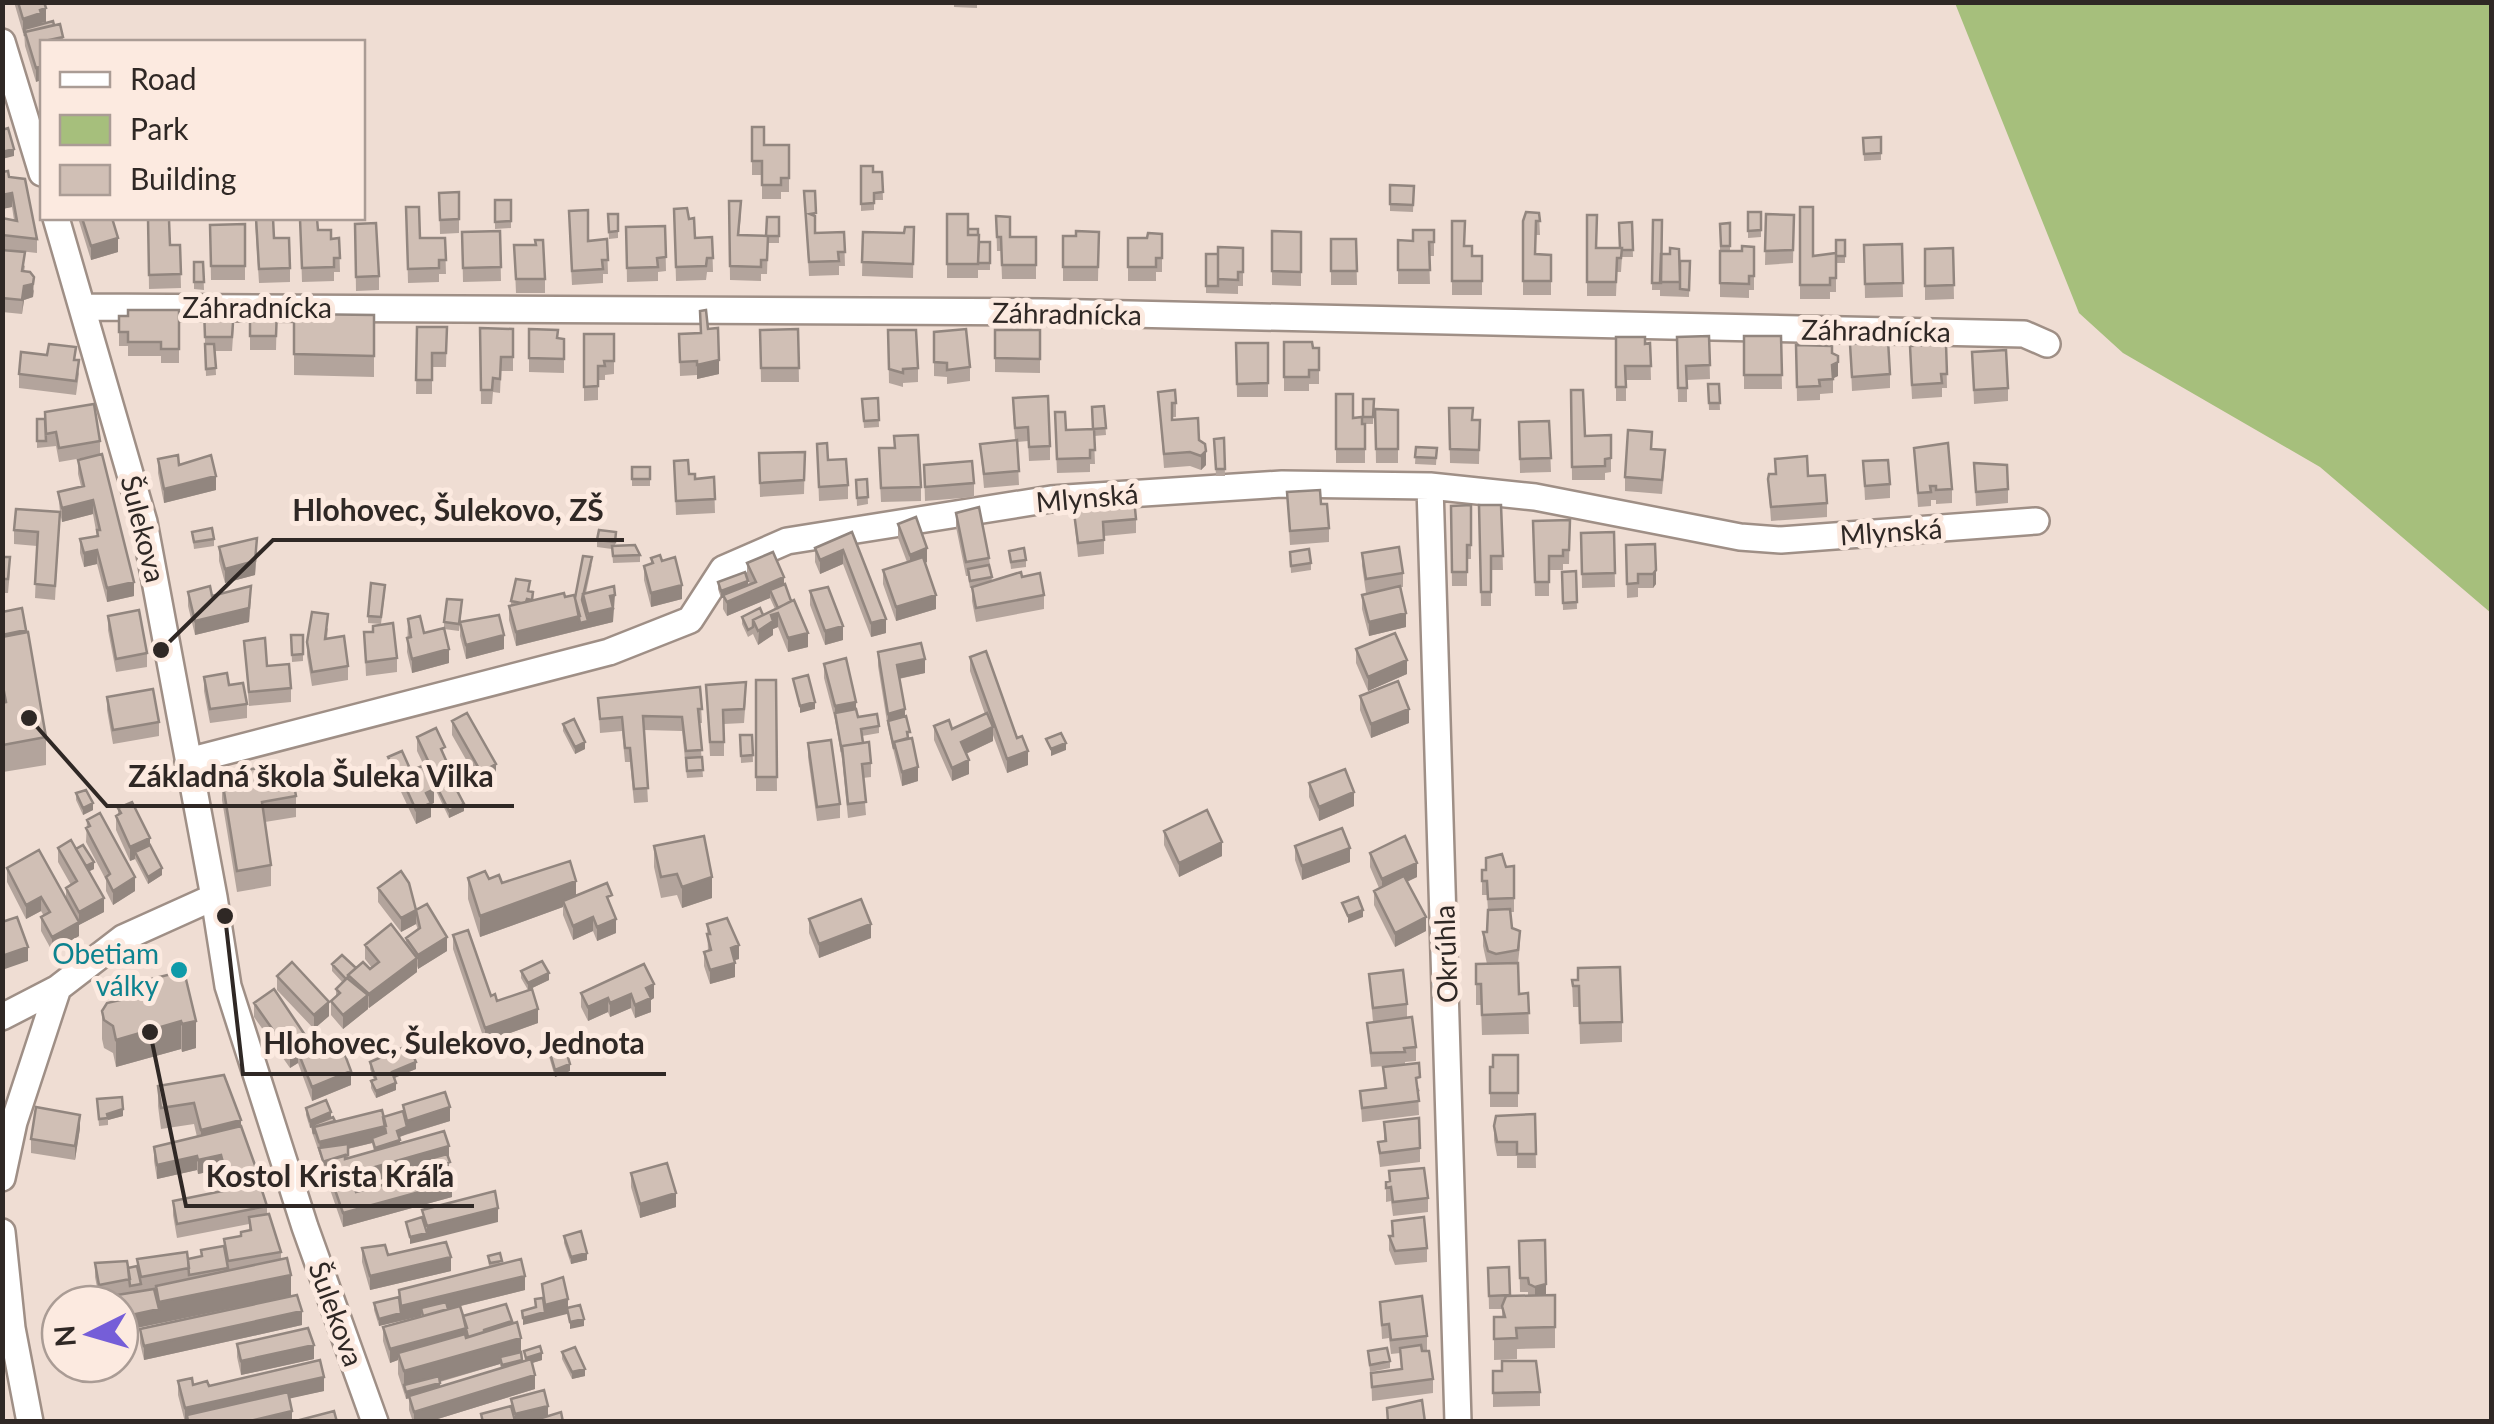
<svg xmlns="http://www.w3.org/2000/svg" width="2494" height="1424" font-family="Lato,sans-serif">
<rect width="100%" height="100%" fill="#efddd3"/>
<path fill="#a6bf7c" d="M1955 3H2491V613L2320 467 2123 353 2079 313Z"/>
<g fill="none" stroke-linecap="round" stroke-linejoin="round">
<defs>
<path id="minor" d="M2 42 42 173
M56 218 144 522 214 897 228 986 305 1227 375 1422
M83 307 1043 312 2024 334 2047 344
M1430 486 1458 1422
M188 761 609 652 690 620 723 569 787 541 1051 499 1282 484 1430 486 1535 497 1740 537 1781 540 2036 521
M2 1017 58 988 123 938 214 897
M2 1178 14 1122 58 988
M2 1232 12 1328 30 1422"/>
</defs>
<use href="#minor" stroke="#9f8f86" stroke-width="30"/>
<use href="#minor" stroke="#fff" stroke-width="25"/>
</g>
<path fill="#b3a49c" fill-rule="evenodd" d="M14 2H46L44 3 46 22 41 23 54 25 63 37V42H42L36 82 25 46 24 32 23 33Z
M954 2H977V8L954 7Z
M752 127 764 145H789V192H781V199H762V175H752Z
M1881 137V160L1864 161 1863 138Z
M861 166 873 172H882L883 200H874V210L861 211Z
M2 172 37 239V253L2 249V218L14 220 12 207 2 209Z
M1390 185 1414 186 1413 212 1390 211Z
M804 191H815V233L844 232 845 266H839V275L809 276Z
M459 192V233L440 234 439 193Z
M495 200H511V228L495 229Z
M729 201 741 215 739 235 766 236 779 217V243H768L767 274H761V281L730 280Z
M406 207 420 238H445L446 274H439V282L408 283Z
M1800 207 1813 256 1836 253 1845 240V263H1836V292H1830V299H1800Z
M674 209 689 219 695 238 712 237 713 272H707L706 280 676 281Z
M1748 212H1761V237L1748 238Z
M1539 213 1540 235H1536L1535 254 1551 255V295H1523V221Z
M608 214H618V238L609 239Z
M947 214 968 229 979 244 990 242V270H978V278H947Z
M1766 214 1794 215 1793 263 1765 265Z
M1587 215 1597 248H1620L1632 222 1633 257H1622L1621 272H1617L1616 296H1587Z
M996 216 1010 237H1036V279H1002L1001 251H997Z
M78 218H112L118 252 91 260Z
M148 218 170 245H180L181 288 149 289Z
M241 218H273L274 238 290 268V282L259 283 255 220 241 221Z
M300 219 331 239 339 238 340 272H334V281L302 282Z
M1653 220 1661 254H1670L1680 277 1690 261 1689 297 1660 296V290H1652Z
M1452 221 1465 246 1472 256H1482V295H1452Z
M1730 223V251H1742L1754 247V290H1749V298L1720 297V224Z
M245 224V280H211L210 225Z
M355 224 379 276V290L356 291Z
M569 225 588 241 607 239 608 274H603V283L572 285Z
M665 226 666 271 658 272V281L627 282 626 227Z
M914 227 913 278 862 276 863 232 904 233Z
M1434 230V256H1429L1430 284H1398V240L1413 241Z
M500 231 501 281 463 282 462 232Z
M1272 231 1301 232V286L1272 285Z
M1099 232 1098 281H1063V236H1076Z
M1162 234V272H1156V281H1128V238H1147Z
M1331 239H1356L1357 285H1331Z
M1902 244 1903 297 1865 298 1864 245Z
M514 245H536L545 279V293H516Z
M1243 248V286H1238V294L1206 293V254H1218Z
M1953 248 1954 299 1925 300V249Z
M2 250 25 266 24 272 34 291 33 297 24 300 22 314 2 312Z
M194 262H203L204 290 194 289Z
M204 308 234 322 232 351H215L216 375 206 376Z
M250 309 277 310 276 350H250Z
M179 310V363H161V356H128V346H119V316Z
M294 314 374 315V377L294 375Z
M417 327H447L446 367H432V394H416Z
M480 328 513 329V371H501L500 393 493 392 492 404H481Z
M529 329 558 338 564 339V373L529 372Z
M708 329 719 374 697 379V375L680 376 679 334 700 333Z
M798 329 799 382H761L760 330Z
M888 330 918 368V382L903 383V387L889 383Z
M995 330H1040V373L995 372Z
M934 332 970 367V381L947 384V377L934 376Z
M584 334H614V374L605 375V380H598V400L584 401Z
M1709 336 1710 379 1687 380V402H1678L1677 337Z
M1744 336H1781L1782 389H1744Z
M1616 337 1650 343 1651 380H1626V401H1616Z
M1284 342 1319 348V384H1309V391H1284Z
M1236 343H1268V397H1237Z
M1850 344 1890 374V388L1852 391Z
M1946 344 1947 388H1942V397L1912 399 1910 360Z
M1796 345 1832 353 1838 376 1833 378V393L1820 394V400L1797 401Z
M1972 352 2008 388V401L1974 404Z
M47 355 76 360 79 374 76 395 19 388V374Z
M1708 384H1719L1720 410H1709Z
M1571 390 1585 436 1611 435V472L1605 473V480H1572Z
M1158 392 1176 403V417H1172V420L1199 440 1206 465 1201 470 1190 466 1164 468Z
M1336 394 1353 418 1362 424H1365V463H1336Z
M878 398 879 427 864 428 862 399Z
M1363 399H1374L1373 424H1363Z
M1104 406 1106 435 1094 436 1095 464H1090V472L1057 473 1055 426 1066 430 1093 429Z
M1449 408 1473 420H1480L1479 464 1450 463Z
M1375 409 1398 410V463H1376Z
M1013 412 1050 446V460L1029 461 1028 441 1017 442 1019 485 984 488 980 444 1015 440Z
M37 419 100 441V455L59 462 56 446 37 448Z
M1549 421 1551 472 1520 473 1519 422Z
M1224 438 1225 476H1216L1214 439Z
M817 444 848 485V499L819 501Z
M1416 447 1437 448 1436 465 1415 464Z
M1914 448 1952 489V503L1936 504V500H1931V506L1918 507Z
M1652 449 1665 464 1662 494 1625 491V477Z
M805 452 804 494 760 497 759 453Z
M158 459 179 465 216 490 164 503 158 473Z
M78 460 134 596 107 602 97 564 84 567 80 553V539L97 536 93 514 62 522 60 513 55 600 35 598 37 546 14 544V530L60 512 58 492 81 486 78 474Z
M674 461 695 479 714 477 715 513 676 515Z
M1863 461 1890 484V498L1865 500Z
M879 462 921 487V501L881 502Z
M1974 463 2008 489V503L1976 506Z
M924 465 974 483V497L925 501Z
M632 467H650V486H632Z
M1808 476 1827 503V517L1771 521 1768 479Z
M867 479 868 504 857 506 856 480Z
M1287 492 1321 504 1329 528V542L1290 545Z
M1073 505 1136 519V533L1104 536V554L1078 557Z
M1479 505H1501L1503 570H1491V606H1481Z
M1451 506 1471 545V559H1467V586H1452Z
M956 513 989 558 992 581 1022 577 1044 595V609L976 622 972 601V588H970L968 576H966L956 527Z
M1570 520 1569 564H1563V570H1549V596H1535L1533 521Z
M898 524 927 562 925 563 936 609 896 621 883 584V570L907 562 898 538Z
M192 532 214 539V546L194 549Z
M616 532 615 546 640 555V562L613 563 612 549 597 547V540Z
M852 532 886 633 871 637 843 564 820 574 815 562V548Z
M1614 532 1615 587 1582 588 1581 533Z
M1655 544 1656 584 1653 588H1638V597L1627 598 1626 545Z
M219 547 257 552 255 575 225 583 219 561Z
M1009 551 1026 560V567L1011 569Z
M1290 552 1311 563V570L1291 573Z
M1362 553 1403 573V587H1401L1406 627 1369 636 1362 609V595L1383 590 1366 593 1362 566Z
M2 557 10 571 8 593H2Z
M651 558 662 561 682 599 651 607 644 580V566L651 564Z
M747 563 784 584 808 647 788 652 778 627 773 629V635L758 645 753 634 748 637 742 624V617L763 615 775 609 770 598 727 616 723 609V598H721L718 589V582L750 584 747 577Z
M592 564 586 593 615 609 613 610V622L516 646 509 620V606H511V601L529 591 533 601 565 597 575 598Z
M1576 571 1577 609 1563 610 1562 572Z
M810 591 843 640 825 645 810 605Z
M188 592 251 600 249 622 195 635 188 606Z
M385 592 381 624 368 623V616Z
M462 607 459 631 444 629V622Z
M22 608 46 737V765L3 772 2 612Z
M108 616 147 653V667L116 672 108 630Z
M408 619 424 633 449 663 412 673 407 652Z
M460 622 504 649 466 659 460 636Z
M328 628 327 639 348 666V680L312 686 307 656V642Z
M364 632 397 658V672L366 676Z
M291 635H303V661L292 662Z
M244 641 267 666 291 688V702L249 706Z
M1356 649 1407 674 1368 691 1356 663Z
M878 652 925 673 899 679 905 716 918 781 902 786 888 728 878 666Z
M970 657 1028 765 1007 773 993 735V741L966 754 969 774 952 781 934 740V726L952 729 985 714 970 671Z
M824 664 856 709 858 717 879 726V733L862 736 863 743 871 763V777L863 778 866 815 848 818 842 759 835 720 824 678Z
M204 677 229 685 247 704V718L210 723 204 691Z
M756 680H776L777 791H756Z
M706 685 746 696 744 723 724 724V756H710Z
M700 687 702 723H699L703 777 687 778 682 731 644 730 648 802 634 803 630 762H625L622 731 600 733 598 698Z
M1360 696 1409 723 1371 738 1360 710Z
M107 697 159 722V736L113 744 107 710Z
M452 721 496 778 481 786 452 735Z
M563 724 585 749 575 754 563 731Z
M740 735H752L753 762 741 763Z
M417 737 445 758 464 811 449 818 417 751Z
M808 743 840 804V818L817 821 808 757Z
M388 757 411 771 434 803 431 804V817L416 824 388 764Z
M280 770 296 796V817L265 822 271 865V886L237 892 222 800V779Z
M1309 783 1354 806 1319 821 1309 797Z
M76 793 93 810 83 815 76 800Z
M118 808 150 845 162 875 148 884 135 859 130 861 116 830V816L118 815Z
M87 820 135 891 113 905 106 891V880L86 842Z
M1164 831 1222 856 1179 877 1164 845Z
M654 846 712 898 682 908 677 895 661 898 654 867Z
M1295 846 1350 862 1302 880 1295 860Z
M58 848 76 849 94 869 89 871 104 912 79 925V936L52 951 41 931V917L44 916 41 911 26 919 7 882V868L66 897V888L71 885 58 862Z
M1370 853 1417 877 1407 882 1426 931 1395 947 1374 905V891L1379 888 1370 867Z
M1514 866V912H1510L1512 928 1520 945 1518 963 1519 994 1528 993 1529 1034 1482 1035 1481 1005H1476V964H1487L1483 946V932H1487L1488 911 1487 895H1482V870Z
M468 878 576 896 612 907 616 933 597 941 593 931 573 940 563 915V907L480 937 468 899Z
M378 888 416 910 447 951 418 969 417 966V972L369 1008 368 1007V1009L343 1029 331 1015V1001L336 996V989L343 983 332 971V964L370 969 372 968 365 959V945L406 944V938L418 930 416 924 401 932 378 902Z
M809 919 871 938 819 958 809 933Z
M707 924 739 959 735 960V977L710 984 704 966V952L708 951Z
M453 935 491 996 497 1001 538 1023 485 1042 453 949Z
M644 964 654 998 651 1000V1012L635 1018 631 1008 610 1017 608 1012 588 1021 581 1007V993Z
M184 971 196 1048 182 1052 181 1049 116 1067 113 1053 104 1048 102 1039V1011L118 1001V987Z
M521 971 549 980 528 990 521 978Z
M1369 974 1407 1004V1018L1416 1047V1061L1405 1062V1064L1420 1091 1418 1092 1419 1115 1362 1122 1360 1091 1384 1088 1383 1067 1386 1066 1371 1067 1367 1023 1373 1022Z
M277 976 329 1016 314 1029 277 990Z
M1572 980H1578L1622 1022V1042L1580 1044 1579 1007H1573Z
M254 1003 309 1048 347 1060 351 1085 312 1101 298 1063 290 1068 254 1017Z
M548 1046 570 1071 555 1077 548 1053Z
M1518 1055V1107H1490V1067H1493Z
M370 1062 416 1069 394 1078 396 1090 376 1098 371 1088V1081L374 1080 370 1069Z
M158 1086 241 1126 267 1206V1214L281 1252V1260L291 1296 122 1331 120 1323V1304H117V1296L101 1298 102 1304H83V1295L98 1292 95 1277V1263L128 1268 137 1267V1259H188L201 1256V1250L224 1246V1239L241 1236 249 1230V1224L177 1238 173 1215V1201L232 1189 230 1183 225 1184 221 1169 198 1174 197 1170 157 1179 154 1161V1147L197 1137 194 1124 161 1129 158 1106ZM156 1288V1294L141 1291Z
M97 1099 123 1116 108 1120V1125L99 1126Z
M403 1105 450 1121 399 1137 400 1144 449 1146V1169L452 1197 343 1227 325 1175V1170L312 1132V1127L310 1128 306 1115V1108L331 1118 335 1121 383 1117 403 1112ZM372 1143 374 1151 348 1158V1149ZM433 1165 434 1168 417 1176 356 1192 354 1187Z
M1535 1114 1536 1168H1517V1156H1497L1494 1140V1126Z
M1384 1122 1420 1148V1162L1380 1167 1378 1142 1384 1141Z
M80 1128 75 1160 31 1153V1139Z
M1389 1171 1428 1198V1212L1393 1216 1391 1201 1386 1202V1182L1389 1181Z
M631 1173 676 1207 640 1218 631 1187Z
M1392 1221 1427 1248V1262L1395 1265 1389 1250V1236H1392Z
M564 1236 587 1260 571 1264 564 1243Z
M1519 1241 1546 1295H1555V1348L1517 1349V1359L1494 1360V1317H1502V1309H1489L1488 1268 1510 1296H1528V1292H1520Z
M362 1248 388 1255 451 1271 370 1290 362 1262Z
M488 1256 502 1264 525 1290 461 1306 463 1316 512 1323 522 1362 525 1361 524 1351 542 1360 532 1363 535 1389 428 1422H413L409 1410V1398L406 1399 398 1374V1360L390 1363 383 1341V1327L421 1316 379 1326 374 1310V1303L399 1297V1290L489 1267ZM500 1364 501 1368 440 1386V1382Z
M1380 1302 1427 1336V1350H1422L1433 1379V1393L1372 1401 1371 1373 1401 1369 1400 1353 1391 1354 1389 1338 1382 1339Z
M302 1325 144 1360 140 1343V1329Z
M237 1344 314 1359 241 1375 237 1357Z
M1368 1351 1390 1361V1368L1370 1372Z
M562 1352 585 1376 572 1379 562 1359Z
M1493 1371 1540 1392V1406L1493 1407Z
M178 1381 209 1386 324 1391 289 1398 292 1421 337 1422H185L178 1395Z"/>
<path fill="#92867f" d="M46 8V22L41 23V27L23 33V19Z
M42 66V80L36 82V68Z
M14 149V156L2 159V152Z
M12 193V207L2 209V195Z
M118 238V252L91 260V246Z
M34 277 33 297 24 300 22 314 24 286Z
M719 360V374L697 379V365Z
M1838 362V376L1832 379V365Z
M5 393V414L2 432V411Z
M1206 451V465L1201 470V456Z
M216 476V490L164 503V489Z
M93 500V514L62 522V508Z
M257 538 255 575 225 583V569Z
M927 548V562L910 569V555Z
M97 550V564L84 567V553Z
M843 550V564L820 574V560Z
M1656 570V584L1653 588V574Z
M784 577V591L770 590V598L727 616V602Z
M748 581V588L723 595V598H721V591Z
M134 582V596L107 602V588Z
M682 585V599L651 607V593Z
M251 586 249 622 195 635V621Z
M615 595 613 622 588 628V614L610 596Z
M936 595V609L896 621V607Z
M778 613V627L773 629V635L758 645 759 631 771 615Z
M1406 613V627L1369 636V622Z
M580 616V630L516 646V632Z
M886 619V633L871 637V623Z
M588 621V628L580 630V623Z
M843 626V640L825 645V631Z
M808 633V647L788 652V638Z
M504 635V649L466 659V645Z
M449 649V663L412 673V659Z
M925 659V673L897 679V665Z
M1407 660V674L1368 691V677Z
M815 702V709L800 713V706Z
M856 702V716L835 713V706Z
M905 709V723L888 721V714Z
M1409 709V723L1371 738V724Z
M993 727V741L961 756V742Z
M585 742V749L575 754V747Z
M1066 743V750L1051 756V749Z
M1028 751V765L1007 773V759Z
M969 760V774L952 781V768Z
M496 764V778L481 786V772Z
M918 767V781L902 786V772Z
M453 776V790L438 789V782Z
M434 789V803L431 804V817L416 824V810L426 793Z
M1354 792V806L1319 821V807Z
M93 803V810L83 815V808Z
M464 804V811L449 818V811Z
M150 838V852H135V859L130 861V847Z
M1222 842V856L1179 877V863Z
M1350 848V862L1302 880V866Z
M94 862V869L84 874V867Z
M1417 863V877L1382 893V879Z
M162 868V875L148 884V877Z
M135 877V891L113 905V891Z
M712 877V898L682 908V887Z
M576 881V902L563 901V907L480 937V916Z
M41 897V911L26 919V905Z
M104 898V912L79 925V936L52 951V937L79 922V912Z
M416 910V924L401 932V918Z
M1363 910V917L1348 923V916Z
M593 917V931L573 940V926Z
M1426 917V931L1395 947V933Z
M616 919V933L597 941V927Z
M871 924V938L819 958V944Z
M447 937V951L418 969V955Z
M739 945V959L731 961V948Z
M28 947V961L2 970V956Z
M417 958V972L369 1008V994Z
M735 963V977L710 984V970Z
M549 973V980L528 990V983Z
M654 984V998L651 1000V1012L635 1018V1005L646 988Z
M631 994V1008L610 1017V1003Z
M368 995V1009L343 1029V1015Z
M608 998V1012L588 1021V1007Z
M329 1002V1016L314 1029V1015Z
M538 1009V1023L485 1042V1028Z
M181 1021V1049L116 1067V1040Z
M196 1021V1048L182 1052V1024Z
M309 1041V1055L298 1052V1063L290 1068V1054Z
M416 1062V1069L392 1079V1072Z
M570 1064V1071L555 1077V1070Z
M351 1071V1085L312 1101V1087Z
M396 1083V1090L376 1098V1091Z
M450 1107V1121L407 1134V1121Z
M123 1109V1116L108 1120 107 1114Z
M331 1112V1119L310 1128V1121Z
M80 1115V1128L75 1160V1146Z
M241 1120V1140L201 1151V1130Z
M386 1126V1140L372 1138V1143L321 1155 319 1142Z
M407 1127V1134L397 1138V1131Z
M400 1140V1147L375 1155V1148Z
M449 1146V1160L433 1158V1165L350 1188V1174Z
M221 1155V1169L198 1174V1160Z
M197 1156V1170L157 1179V1165Z
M256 1168V1182L244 1177V1186L233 1190V1176Z
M230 1169V1183L225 1184V1170Z
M452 1183V1197L343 1227V1213Z
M676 1193V1207L640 1218V1204Z
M498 1208V1222L427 1240V1226Z
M427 1233V1240L410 1244V1237Z
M587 1253V1260L571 1264V1257Z
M451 1257V1271L370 1290V1276Z
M291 1275V1296L122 1331V1317L159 1309V1302Z
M525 1276V1290L423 1315 421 1308V1316L379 1326V1319L401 1313V1306Z
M1546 1284V1297L1535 1301V1287Z
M568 1299V1313L567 1308V1314L523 1325V1318L545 1312V1305Z
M302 1311V1325L144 1360V1346Z
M584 1319V1326L570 1329V1322Z
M467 1328V1342L398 1353V1360L390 1363V1349Z
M521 1338V1359L500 1357V1364L406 1391 404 1385V1392V1371Z
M314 1345V1359L241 1375V1361Z
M542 1353V1360L526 1365V1358Z
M585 1369V1376L572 1379V1372Z
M535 1375V1389L428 1422H414V1412Z
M324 1377V1391L188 1421 187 1415V1422H185V1408Z
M440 1383V1390L406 1399V1392Z
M548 1406V1420L512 1422 515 1421V1414Z
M292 1411V1422H246Z"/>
<path fill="#d0bfb5" stroke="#92867f" stroke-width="2.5" d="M18 2H44L46 8 40 10 41 13 23 19Z
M53 21 54 25 25 32V36L24 29Z
M60 24 63 37 49 40V42H42V66L36 68 25 32Z
M752 127H764V145H789V178H781V185H762V161H752Z
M8 128 14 149 2 152V130Z
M1881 137V153L1864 154 1863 138Z
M861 166H873V172H882L883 192 874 193V203L861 204Z
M8 171 9 177 25 179 37 239 2 235V218L17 221 12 193 2 195V172Z
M1390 185 1414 186 1413 205 1390 204Z
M804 191H815L816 213 810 214 815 216V233L844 232 845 252H838L839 261 809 262Z
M459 192V219L440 220 439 193Z
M495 200H511V221L495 222Z
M729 201H741L738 235 768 236 767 260H761V267L730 266Z
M406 207H419L420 238H445L446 260H439V268L408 269Z
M1800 207H1813V256L1836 253V278H1830V285H1800Z
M687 208 689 219 694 218 695 238 712 237 713 258H707L706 266 676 267 674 209Z
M588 210V241L607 239 608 260H602L603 269 572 271 569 211Z
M1526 212 1539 213 1540 221H1536L1535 254 1551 255V281H1523V221Z
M1748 212H1761V230L1748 231Z
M608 214H618V231L609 232Z
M947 214H968V235H979L978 264H947Z
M1766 214 1794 215 1793 250 1765 251Z
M1587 215H1597L1596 248H1622L1621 258H1617L1616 282H1587Z
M996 216 1010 217V237H1036V265H1002L1001 237H997Z
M767 217H779V236H766Z
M82 218H112L118 238 91 246Z
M148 218H164V219L169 220 170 245H180L181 274 149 275Z
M256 218H273L274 238H289L290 268 259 269Z
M300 219H317L318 230H331V239L339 238 340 258H334V267L302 268Z
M1653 220H1662L1661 283H1652Z
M1452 221H1465L1464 246H1472V256H1482V281H1452Z
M1632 222 1633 250H1622V248H1620L1619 223Z
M376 223 379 276 356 277 355 224Z
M1730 223V246H1721L1720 224Z
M245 224V266H211L210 225Z
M665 226 666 257 657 258 658 267 627 268 626 227Z
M905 227H914L913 264 862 262 863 232 904 233Z
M968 229H978V235H968Z
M1413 230H1434V242H1429L1430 270H1398V240L1413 241Z
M500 231 501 267 463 268 462 232Z
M1076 231 1099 232 1098 267H1063V236H1076Z
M1272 231 1301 232V272L1272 271Z
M1148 233 1162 234V258H1156V267H1128V238H1147Z
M1331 239H1356L1357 271H1331Z
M535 240H543L545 279H516L514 245H536Z
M1836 240H1845V256H1836Z
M979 242H990V263H978Z
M1902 244 1903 283 1865 284 1864 245Z
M1742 246 1754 247V276H1749V284L1720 283V251H1742Z
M1218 247 1243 248V272H1238V280L1218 279Z
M1670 248 1679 249 1680 282H1660L1661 254H1670Z
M1953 248 1954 285 1925 286V249Z
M2 250 25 252 22 271 30 272 34 277 33 284 24 286 22 300 2 298Z
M1206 254H1218V286H1206Z
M1680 261H1690L1689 290 1680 289Z
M194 262H203L204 282H194Z
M204 308H234L232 337H205Z
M250 309 277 310 276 336H250Z
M128 310H179V349H161V342H128V332H119V316H128Z
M706 310 708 329 718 328 719 360 697 365V361L680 362 679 334 701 333 700 311Z
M294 314 374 315V356L294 354Z
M417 327H447L446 353H432V380H416Z
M480 328 513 329V357H501L500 379 493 378 492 390H481Z
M529 329 558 330 557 338 564 339V359L529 358Z
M798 329 799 368H761L760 330Z
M966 329 970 367 947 370V363L934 362V332Z
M888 330H916L918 368 903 369V373L889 369Z
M995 330H1040V359L995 358Z
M584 334H614V361H604L605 366H598V386L584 387Z
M1709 336 1710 365 1686 366 1687 388H1678L1677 337Z
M1744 336H1781L1782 375H1744Z
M1616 337H1645V344L1650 343 1651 366H1625L1626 387H1616Z
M1888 340 1890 374 1852 377 1850 344Z
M1284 342H1312L1313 348H1319V370H1309V377H1284Z
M1236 343H1268V383L1237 384Z
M49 344 76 347 74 360H79L76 381 19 374 21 352 47 355Z
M205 344H214L216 368 206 369Z
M1946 344 1947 374H1941L1942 383 1912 385 1910 346Z
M1796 345 1832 346V353L1838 356V362L1832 365 1833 379 1819 380 1820 386 1797 387Z
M2006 350 2008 388 1974 390 1972 352Z
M1708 384H1719L1720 403H1709Z
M1175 390 1176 403H1172V420L1198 418 1199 440 1205 444 1206 451 1201 456 1190 452 1164 454 1158 392Z
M1571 390H1583L1585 436 1611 435V458L1605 459V466L1572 467Z
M1336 394H1353V418L1362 417V424H1365V449H1336Z
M1048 396 1050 446 1029 447 1028 427 1015 428 1013 398Z
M878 398 879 420 864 421 862 399Z
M1363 399H1374L1373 417H1363Z
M94 404 100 441 59 448 56 432 46 434 45 412Z
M1104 406 1106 428 1093 429 1092 407Z
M1449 408H1473L1472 420H1480L1479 450 1450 449Z
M1375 409 1398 410V449H1376Z
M1055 412H1065L1066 430 1094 429 1095 450H1090V458L1057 459Z
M37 419H45L46 441H37Z
M1549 421 1551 458 1520 459 1519 422Z
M1628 430 1652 432 1651 449 1665 450 1662 480 1625 477Z
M918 435 921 487 881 488 879 448H895L894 436Z
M1224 438 1225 469H1216L1214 439Z
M1017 440 1019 471 984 474 980 444Z
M827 443 828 460 846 459 848 485 819 487 817 444Z
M1948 443 1952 489 1936 490V486H1930L1931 492 1918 493 1914 448Z
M1416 447 1437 448 1436 458 1415 457Z
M805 452 804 480 760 483 759 453Z
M102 454 134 582 107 588 97 550 84 553 80 539 98 536 97 530H100L93 500 62 508 58 492 84 486 78 460Z
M178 455 179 465 211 455 216 476 164 489 158 459Z
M1807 456 1808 476 1825 475 1827 503 1771 507 1768 479 1769 474H1776L1775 459Z
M688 460 689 474H695V479L714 477 715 499 676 501 674 461Z
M1888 460 1890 484 1865 486 1863 461Z
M972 461 974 483 925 487 924 465Z
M1974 463 2007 465 2008 489 1976 492Z
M632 467H650V479H632Z
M867 479 868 497 857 498 856 480Z
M1320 490 1321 504H1327L1329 528 1290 531 1287 492Z
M1134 498 1136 519 1103 522 1104 540 1078 543 1073 505Z
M1471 505V545H1467V572H1452L1451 506Z
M1479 505H1501L1503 556H1491V592H1481Z
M979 507 989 558 966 562 956 513Z
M16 509 60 512 55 586 35 584 38 532 14 530Z
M916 517 927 548 910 555 898 524Z
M1570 520 1569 550H1563V556H1549V582H1535L1533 521Z
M212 528 214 539 194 542 192 532Z
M599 530 616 532 615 542 597 540Z
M852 532 886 619 871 623 843 550 820 560 815 548Z
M1614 532 1615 573 1582 574 1581 533Z
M257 538 255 561 225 569 219 547Z
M1655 544 1656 570 1653 574H1638V583L1627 584 1626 545Z
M635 545 640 555 613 556 612 546Z
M1399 547 1403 573 1366 579 1362 553Z
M1024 548 1026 560 1011 562 1009 551Z
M1309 549 1311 563 1291 566 1290 552Z
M773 552 784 577 727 602 723 595 756 582 747 563Z
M660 555 662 561 675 557 682 585 651 593 644 566 653 563 651 558Z
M583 556 592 557 583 596V594L582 600 588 621 580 623 575 598Z
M2 557H10L8 579H2Z
M923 557 936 595 896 607 883 570Z
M989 565 992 577 970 581 968 569Z
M1576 571 1577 602 1563 603 1562 572Z
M745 572 748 581 721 591 718 582Z
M1021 572 1022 577 1040 573 1044 595 976 608 972 587Z
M516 579 530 581 528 591 533 592 532 600 527 599 526 602 521 603 511 601Z
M371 583 385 585 381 617 368 616Z
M785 584 791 601 778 608 770 590Z
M210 586 212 596 251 586 249 608 195 621 188 592Z
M614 586 615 595 610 596 613 608 588 614 583 594Z
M1400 586 1406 613 1369 622 1362 595Z
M828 587 843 626 825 631 810 591Z
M564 593 565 597 574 595 580 616 516 632 509 606Z
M447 599 462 600 459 624 444 622Z
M794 600 808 633 788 638 778 613 771 615 773 621 758 631 753 620Z
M22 608 26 630 2 635V612Z
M760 608 763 615 753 620V627L748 630 742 617Z
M139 610 147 653 116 659 108 616Z
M312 612 328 614 325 639 344 636 348 666 312 672 307 642Z
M499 615 504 635 466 645 460 622Z
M420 616 424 633 444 628 449 649 412 659 407 638 411 637 408 619Z
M393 623 397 658 366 662 364 632H373V626Z
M28 632 46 737 3 745 2 703 6 702 2 681V637Z
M1395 633 1407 660 1368 677 1356 649Z
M291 635H303V654L292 655Z
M265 638 267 666 289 664 291 688 249 692 244 641Z
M921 643 925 659 897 665 905 709 888 714 878 652Z
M986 651 1017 738 1022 736 1028 751 1007 759 970 657Z
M846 658 856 702 835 706 824 664Z
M227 673 229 685 243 683 247 704 210 709 204 677Z
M808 675 815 702 800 706 793 679Z
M756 680H776L777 777H756Z
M1398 681 1409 709 1371 724 1360 696Z
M746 682 744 709 723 710 724 742H710L706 685Z
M700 687 702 709H698L702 750 686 751 682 717 643 716 648 788 634 789 630 748H625L622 717 600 719 598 698Z
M153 689 159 722 113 730 107 697Z
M856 709 858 717 877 714 879 726 861 729 863 743 842 746V752L835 713Z
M467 713 496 764 481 772 452 721Z
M987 713 993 727 961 742 969 760 952 768 934 726 949 720 952 729Z
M906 716 910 732H907L908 738 894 742V749L888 721Z
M574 719 585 742 575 747 563 724Z
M436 728 445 747 441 749 453 776 438 782 417 737Z
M1061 733 1066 743 1051 749 1046 739Z
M740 735H752L753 755 741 756Z
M912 738 918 767 902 772 894 742Z
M831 740 840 804 817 807 808 743Z
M869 742 871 763 862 764 866 802 848 804 842 746Z
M402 751 411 771 400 775V782L388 757Z
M702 757 703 770 687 771 686 758Z
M279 765 280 770 291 768 296 796 262 802 271 865 237 871 222 779 238 776V771Z
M422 766 434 789 426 793 431 803 416 810 400 775Z
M1345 769 1354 792 1319 807 1309 783Z
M453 783 464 804 449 811 438 789Z
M86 790 93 803 83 808 76 793Z
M132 802 150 838 130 847 116 816 121 813 118 808Z
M1207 810 1222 842 1179 863 1164 831Z
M100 813 135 877 113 891 106 877 110 874 86 828 90 826 87 820Z
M1342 828 1350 848 1302 866 1295 846Z
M704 836 712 877 682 887 677 874 661 877 654 846Z
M1405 836 1417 863 1382 879 1370 853Z
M71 840 104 898 79 912 66 888 77 881 58 848Z
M83 845 94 862 86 866 76 849Z
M150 845 162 868 148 877 135 852Z
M39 850 79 922 52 937 41 917 50 912 41 897 26 905 7 868Z
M1502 854 1506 867 1514 866V898L1488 899 1487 881H1482V870H1486V858Z
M570 861 576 881 480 916 468 878 485 871 489 879 499 875 502 883Z
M401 871 409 883 416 910 401 918 378 888Z
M1404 876 1426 917 1395 933 1374 891Z
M607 883 612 895 607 897 616 919 597 927 593 917 573 926 563 901Z
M1358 897 1363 910 1348 916 1342 903Z
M861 899 871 924 819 944 809 919Z
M427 904 447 937 418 955 406 938 420 928 416 910Z
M1510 909 1512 928 1520 931 1518 950 1496 954 1488 951 1483 932H1487L1488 910Z
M17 917 28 947 2 956V922Z
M727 918 739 945 731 948 735 963 710 970 704 952 711 950 707 934H710L707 924Z
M391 924 417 958 369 994 348 975 363 962 370 969 379 962 365 945Z
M468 930 491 996 495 994 497 1001 532 989 538 1009 485 1028 453 935Z
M342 955 356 968 348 975V978L346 979 332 964Z
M542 961 549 973 528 983 521 971Z
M292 962 329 1002 314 1015 277 976Z
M1518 963 1519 994 1528 993 1529 1013 1482 1015 1481 984H1476V964Z
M644 964 654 984 646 988 651 998 635 1005 631 994 610 1003 608 998 588 1007 581 993Z
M1620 967 1622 1022 1580 1023 1579 986H1573L1572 980H1578V968Z
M1403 970 1407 1004 1373 1008 1369 974Z
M184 971 196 1021 182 1024 181 1021 116 1040 113 1026 104 1020 102 1011 107 1003 120 1000 118 987Z
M347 978 368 995 343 1015 331 1001 340 993 336 989Z
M274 989 309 1041 290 1054 254 1003Z
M1412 1017 1416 1047 1404 1048 1405 1052 1371 1053 1367 1023Z
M343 1036 347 1046 342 1047 351 1071 312 1087 298 1052Z
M563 1041 570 1064 555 1070 548 1046Z
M409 1045 416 1062 392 1072 396 1083 376 1091 371 1081 376 1079 370 1062Z
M1493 1055H1518V1093H1490V1067H1493Z
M1419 1063 1420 1077 1416 1078 1419 1101 1362 1108 1360 1091 1386 1088 1383 1067Z
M224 1075 241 1120 201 1130 194 1103 161 1108 158 1086Z
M445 1092 450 1107 407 1121 403 1105Z
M122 1097 123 1109 107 1114 108 1118 99 1119 97 1099Z
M326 1100 331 1112 310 1121 306 1108Z
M36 1107 80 1115 75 1146 31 1139Z
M382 1110 386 1126 319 1142 314 1127Z
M403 1111 407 1127 397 1131 400 1140 375 1148 372 1138 386 1133 383 1117Z
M1535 1114 1536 1154H1517V1142H1497L1494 1126 1496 1116Z
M333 1117 335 1121 314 1127V1134L312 1125Z
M1419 1118 1420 1148 1380 1153 1378 1142 1386 1141 1384 1122Z
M241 1126 256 1168 233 1176 230 1169 225 1170 221 1155 198 1160 197 1156 157 1165 154 1147Z
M444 1131 449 1146 350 1174 356 1192 417 1176V1172L447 1164 452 1183 343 1213 325 1161 345 1155V1159Z
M348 1144V1155L325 1161 326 1163 324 1164 319 1148Z
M447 1154 450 1162 436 1167 433 1158Z
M667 1163 676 1193 640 1204 631 1173Z
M1424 1168 1428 1198 1393 1202 1391 1187 1386 1188V1182L1390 1181 1389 1171Z
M257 1175 267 1206 177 1224 173 1201 247 1186 244 1177Z
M495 1191 498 1208 427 1226 422 1210Z
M269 1214 281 1252 228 1261 224 1239 241 1236V1232L251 1230 249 1217Z
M422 1217 427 1233 410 1237 406 1222Z
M1424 1217 1427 1248 1395 1251 1389 1236H1393L1392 1221Z
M581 1231 587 1253 571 1257 564 1236Z
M1545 1240 1546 1284 1535 1287 1529 1284 1528 1278H1520L1519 1241Z
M446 1242 451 1257 370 1276 362 1248 385 1245 388 1255Z
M224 1246 228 1268 189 1275 188 1259 202 1256 201 1250Z
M187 1252 189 1268 141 1277 137 1259Z
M500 1253 502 1261 490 1263 488 1256Z
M287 1258 291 1275 159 1302 156 1286Z
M521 1259 525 1276 401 1306 399 1290Z
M127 1261 130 1279 99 1285 95 1263Z
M137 1266 141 1284 130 1286 128 1268Z
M1509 1267 1510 1295 1489 1296 1488 1268Z
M563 1277 568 1299 545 1305 542 1284Z
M154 1289 159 1309 122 1317 117 1295Z
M99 1292 102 1302 84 1304 83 1295Z
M297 1295 302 1311 144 1346 140 1329Z
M1555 1295V1327L1516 1328 1517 1338 1494 1339V1317H1505L1502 1306 1506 1296Z
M1422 1296 1427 1336 1391 1340 1389 1324 1382 1325 1380 1302Z
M399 1297 401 1313 379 1319 374 1303Z
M543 1298 545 1312 523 1318 522 1311 536 1307 535 1299Z
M446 1302 448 1309 423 1316 421 1308Z
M506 1304 512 1321 484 1330V1332L468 1337 463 1316Z
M580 1305 584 1319 570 1322 567 1308Z
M460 1306 467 1328 390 1349 383 1327Z
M517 1322 521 1338 404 1371 398 1353 465 1334 466 1338Z
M308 1328 314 1345 241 1361 237 1344Z
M1421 1345 1422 1351H1429L1433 1379 1372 1387 1371 1373 1402 1369 1400 1348Z
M540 1346 542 1353 526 1358 524 1351Z
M575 1347 585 1369 572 1372 562 1352Z
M1387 1348 1390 1361 1370 1365 1368 1351Z
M521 1352 522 1360 502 1365 500 1357Z
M531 1359 535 1375 414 1412 409 1396Z
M320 1360 324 1377 185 1408 178 1381 192 1378 193 1385 207 1381 209 1386Z
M1502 1361H1536L1540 1392 1493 1393V1371H1502Z
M439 1376 440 1383 406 1392 404 1385Z
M544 1390 548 1406 515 1414 511 1399Z
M288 1392 292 1411 246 1422H188L187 1415Z
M1422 1400 1425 1422H1388L1387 1408Z
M511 1406 515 1421 483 1422 481 1414Z
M334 1411 337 1422H292Z
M561 1412 563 1422H532V1421Z"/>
<circle fill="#0f9aa8" stroke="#fceae0" stroke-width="4" cx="179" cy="970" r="10"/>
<g text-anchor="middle" stroke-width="10" stroke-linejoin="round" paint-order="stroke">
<g font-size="28" fill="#2f2825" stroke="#fceae0">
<text x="257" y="318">Záhradnícka</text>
<text transform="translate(1067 314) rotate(1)" y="10">Záhradnícka</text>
<text transform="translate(1876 331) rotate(1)" y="10">Záhradnícka</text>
<text transform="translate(1087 498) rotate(-5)" y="10">Mlynská</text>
<text transform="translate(143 529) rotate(76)" y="10">Šulekova</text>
<text transform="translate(1891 532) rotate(-4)" y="10">Mlynská</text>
<text transform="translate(1446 954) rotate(-92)" y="10">Okrúhla</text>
<text transform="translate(336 1314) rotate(70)" y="10">Šulekova</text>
</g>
<g font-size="28" fill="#0d838f" stroke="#fceae0" text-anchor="end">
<text x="159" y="964">Obetiam<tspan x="159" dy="32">války</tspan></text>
</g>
</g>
<path fill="none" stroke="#2f2825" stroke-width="4" d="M161 650L273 540H624M29 718L107 806H514M225 916L243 1074H666M150 1032L186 1206H474"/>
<g fill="#2f2825" stroke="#fceae0" stroke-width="4">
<circle cx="161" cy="650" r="10"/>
<circle cx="29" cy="718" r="10"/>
<circle cx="225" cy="916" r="10"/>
<circle cx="150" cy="1032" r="10"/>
</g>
<g font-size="30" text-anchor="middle" font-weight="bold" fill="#2f2825" stroke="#fceae0" stroke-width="10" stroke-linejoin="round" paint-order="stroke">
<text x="448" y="521">Hlohovec, Šulekovo, ZŠ</text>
<text x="311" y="787">Základná škola Šuleka Vilka</text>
<text x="454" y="1054">Hlohovec, Šulekovo, Jednota</text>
<text x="330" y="1187">Kostol Krista Kráľa</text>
</g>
<rect width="2494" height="1424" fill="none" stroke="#2f2825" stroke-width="10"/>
<rect x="40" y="40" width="325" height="180" fill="#fceae0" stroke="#aa9c95" stroke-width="2.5"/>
<rect x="60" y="72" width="50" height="15" fill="#ffffff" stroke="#aa9c95" stroke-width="2.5"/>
<text x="130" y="90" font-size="30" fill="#2f2825">Road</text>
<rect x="60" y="115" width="50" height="30" fill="#a6bf7c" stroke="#aa9c95" stroke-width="2.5"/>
<text x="130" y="140" font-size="30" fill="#2f2825">Park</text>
<rect x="60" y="165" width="50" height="30" fill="#d0bfb5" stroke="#aa9c95" stroke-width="2.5"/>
<text x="130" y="190" font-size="30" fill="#2f2825">Building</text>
<g transform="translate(90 1334) rotate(265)"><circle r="48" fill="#fceae0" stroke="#aa9c95" stroke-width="2.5"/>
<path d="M0-8L18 38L0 25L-18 38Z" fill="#755ed8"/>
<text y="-15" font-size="28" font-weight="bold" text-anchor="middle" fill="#2f2825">N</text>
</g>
</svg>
